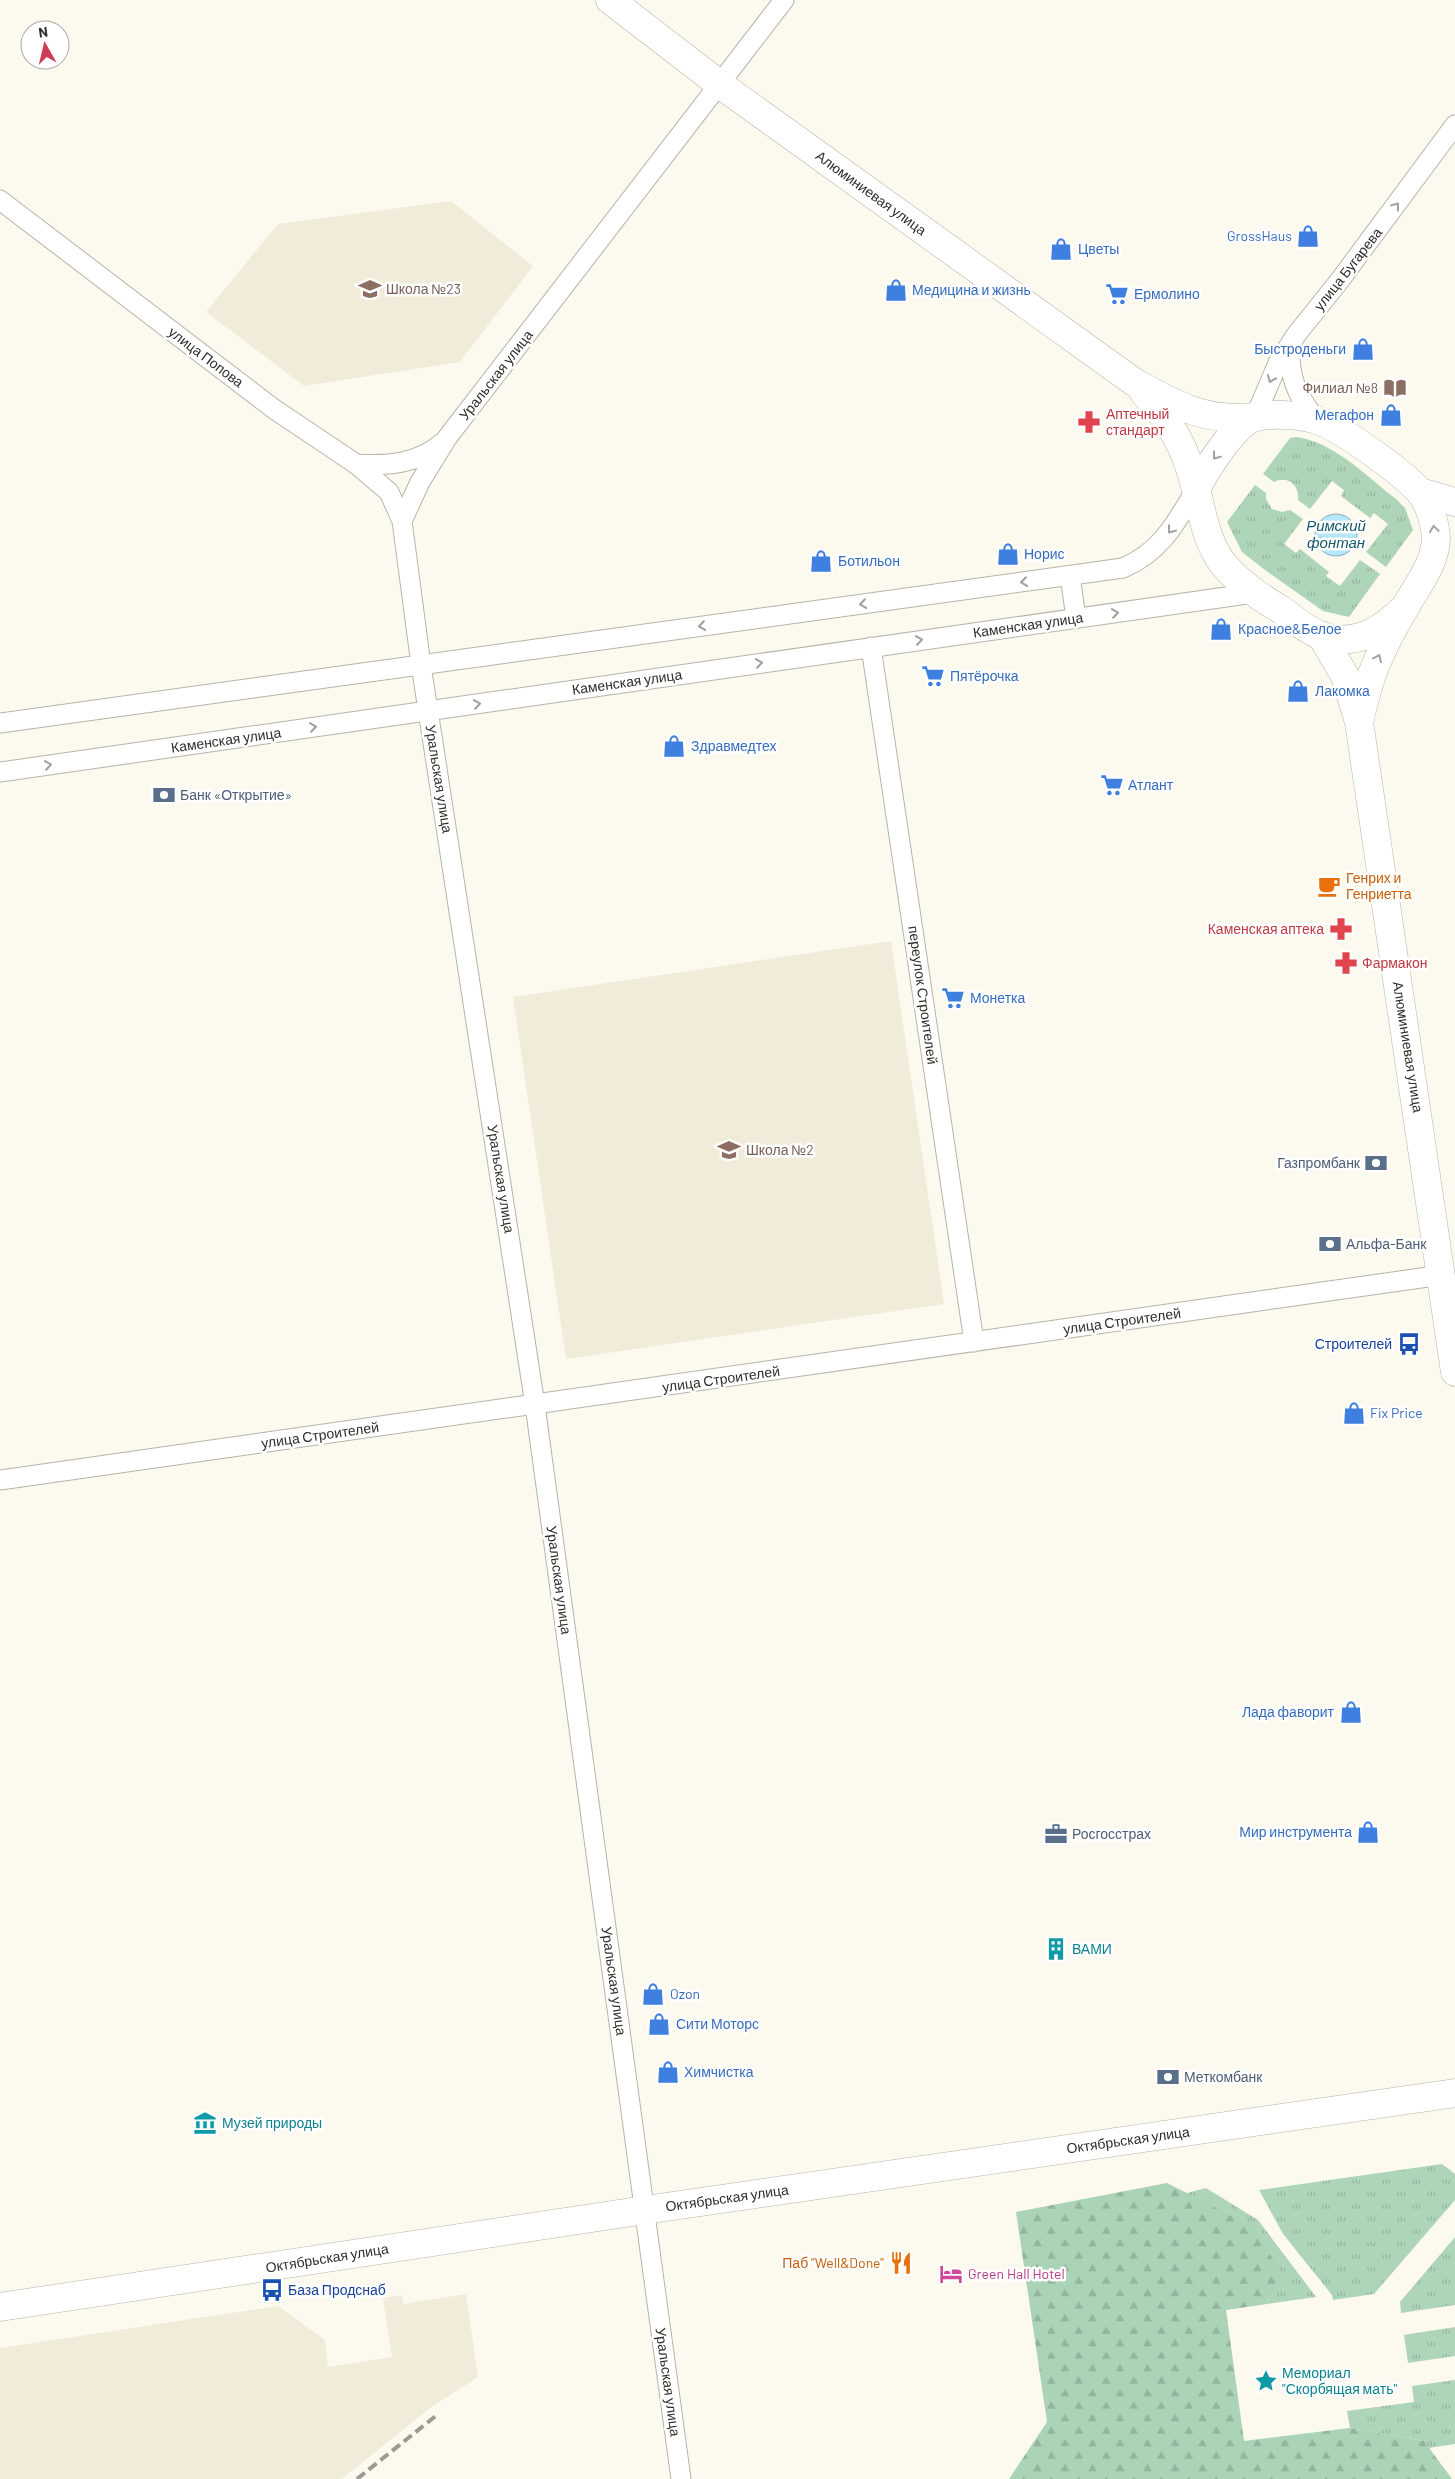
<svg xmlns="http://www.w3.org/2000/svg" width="1455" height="2479" font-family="Barlow,sans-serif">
<defs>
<pattern id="grass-tufts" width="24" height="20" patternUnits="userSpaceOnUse" patternTransform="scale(1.25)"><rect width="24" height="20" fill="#aed5b8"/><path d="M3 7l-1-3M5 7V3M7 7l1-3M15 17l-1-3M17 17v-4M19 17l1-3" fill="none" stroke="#96b79e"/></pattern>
<pattern id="forest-firs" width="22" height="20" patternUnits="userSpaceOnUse" patternTransform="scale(1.25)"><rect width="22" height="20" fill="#abd3b5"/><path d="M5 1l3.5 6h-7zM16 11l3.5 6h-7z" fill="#93b59c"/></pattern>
<pattern id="water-ripples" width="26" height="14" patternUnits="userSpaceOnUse" patternTransform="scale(1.25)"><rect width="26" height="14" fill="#b3e7f9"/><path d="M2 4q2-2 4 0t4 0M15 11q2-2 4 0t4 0" fill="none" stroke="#9ac6d5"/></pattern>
</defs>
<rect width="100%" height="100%" fill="#fcf9ee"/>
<path fill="#f1ecda" d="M451 201 533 266 460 362 304 386 206 312 278 224Z
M891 941 944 1304 566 1359 513 997Z
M466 2294 478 2377 430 2408 342 2479H0V2348L278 2306 325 2340 328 2367 392 2357 383 2298 402 2295 404 2304Z"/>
<path fill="url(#grass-tufts)" d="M1296 437C1334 442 1366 476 1396 499L1405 508 1413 530 1386 567 1366 552 1388 524 1374 513 1370 518 1341 496 1344 490 1332 481 1310 509 1298 500C1300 485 1287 475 1274 482L1263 474 1290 438Z
M1255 485 1266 493V499L1272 509 1282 512 1290 510 1303 519 1284 544 1296 553 1300 549 1329 572 1326 576 1340 586 1360 560 1380 574 1349 617 1323 611 1265 570 1242 552 1227 522Z
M1442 2164 1455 2174V2200L1374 2294 1333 2300 1332 2295 1283 2234 1259 2190Z
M1206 2188 1258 2220 1316 2297 1267 2304 1268 2296 1187 2193Z
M1455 2237V2305L1401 2313 1400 2302Z
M1455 2327V2356L1408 2363 1404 2335Z
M1455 2380V2444L1429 2448 1424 2441 1350 2428 1347 2411 1414 2402 1412 2386Z"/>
<path fill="url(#forest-firs)" d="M1167 2183 1255 2228 1285 2280 1268 2296 1267 2304 1226 2310 1244 2441 1350 2428 1424 2441 1452 2479H1009L1047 2422 1016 2212Z"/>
<path fill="url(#water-ripples)" stroke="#8bafbb" d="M1315 535a21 21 0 1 1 42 0a21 21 0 1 1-42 0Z"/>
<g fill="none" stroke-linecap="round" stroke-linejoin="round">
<defs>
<path id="street" d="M0 200 274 409 356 464 389 492 402 521
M1291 343C1287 374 1297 397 1317 420
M1255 417 1278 363 1296 335 1340 280 1455 125
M356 464C387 466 418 464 442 443
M1070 576 1076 618
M871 647 974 1342
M0 723 1123 568C1161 552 1176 523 1196 489
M0 772 1254 593
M0 1480 1442 1275
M681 2479 535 1405 421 665 402 521 420 482 447 438 784 0"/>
<path id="secondary" d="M610 0 718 83 1134 382C1178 406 1204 422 1255 417
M1144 393C1173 426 1185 446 1196 489
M1420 492 1455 502
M1321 635 1345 676 1359 722 1455 1372
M1359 722C1365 698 1370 675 1381 653 1388 637 1397 621 1406 606 1418 584 1436 563 1436 537 1435 523 1429 502 1419 491 1402 472 1340 427 1317 420 1300 415 1274 413 1256 417 1235 422 1206 470 1196 489 1202 512 1206 540 1221 561 1236 581 1258 596 1280 609 1292 617 1307 631 1322 636 1357 647 1383 630 1406 606
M0 2307 645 2210 1455 2093"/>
</defs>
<use href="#street" stroke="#b6b4a9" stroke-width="21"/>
<use href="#secondary" stroke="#b6b4a9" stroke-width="29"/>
<use href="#street" stroke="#fff" stroke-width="19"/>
<use href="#secondary" stroke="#fff" stroke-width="28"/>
<path stroke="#9c9a92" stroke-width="4" stroke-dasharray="10 5" stroke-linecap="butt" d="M357 2479 437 2415"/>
</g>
<defs><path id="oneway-chevron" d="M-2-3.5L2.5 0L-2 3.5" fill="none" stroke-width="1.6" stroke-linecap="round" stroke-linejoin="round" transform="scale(1.25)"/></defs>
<g stroke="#a1a09f">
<use href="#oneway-chevron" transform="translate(1396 206) rotate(-53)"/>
<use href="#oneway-chevron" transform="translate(1271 379) rotate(113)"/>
<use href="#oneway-chevron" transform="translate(1216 456) rotate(127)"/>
<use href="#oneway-chevron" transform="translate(1434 529) rotate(-98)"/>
<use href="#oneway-chevron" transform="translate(1171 530) rotate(127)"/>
<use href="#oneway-chevron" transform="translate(1024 582) rotate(172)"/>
<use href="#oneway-chevron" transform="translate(863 604) rotate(172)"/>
<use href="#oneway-chevron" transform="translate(1115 613) rotate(-8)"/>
<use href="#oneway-chevron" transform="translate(702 626) rotate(172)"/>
<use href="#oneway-chevron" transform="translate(919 640) rotate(-8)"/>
<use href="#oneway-chevron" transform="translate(1378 658) rotate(-65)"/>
<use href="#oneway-chevron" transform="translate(759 663) rotate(-8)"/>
<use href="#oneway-chevron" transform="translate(477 704) rotate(-8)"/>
<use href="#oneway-chevron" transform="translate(313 727) rotate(-8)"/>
<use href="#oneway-chevron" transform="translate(48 765) rotate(-8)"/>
</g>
<defs>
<symbol id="shop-bare" viewBox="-9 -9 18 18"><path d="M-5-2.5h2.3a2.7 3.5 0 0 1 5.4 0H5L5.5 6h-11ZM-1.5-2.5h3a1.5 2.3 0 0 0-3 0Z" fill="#3f7fe0" stroke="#fff" stroke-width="2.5" paint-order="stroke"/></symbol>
<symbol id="school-bare" viewBox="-9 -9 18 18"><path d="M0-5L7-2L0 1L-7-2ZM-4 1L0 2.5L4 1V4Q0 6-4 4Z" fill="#8d6e63" stroke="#fff" stroke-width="2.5" paint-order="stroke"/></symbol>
<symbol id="supermarket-bare" viewBox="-9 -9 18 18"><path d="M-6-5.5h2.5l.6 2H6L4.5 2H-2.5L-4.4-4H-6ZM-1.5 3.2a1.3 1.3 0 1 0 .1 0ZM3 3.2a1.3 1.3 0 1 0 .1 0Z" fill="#3f7fe0" stroke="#fff" stroke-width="2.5" paint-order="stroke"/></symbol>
<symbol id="library-bare" viewBox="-9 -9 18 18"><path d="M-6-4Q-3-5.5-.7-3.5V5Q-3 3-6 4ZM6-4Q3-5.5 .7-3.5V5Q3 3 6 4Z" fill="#8d6e63" stroke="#fff" stroke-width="2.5" paint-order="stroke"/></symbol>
<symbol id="pharmacy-bare" viewBox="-9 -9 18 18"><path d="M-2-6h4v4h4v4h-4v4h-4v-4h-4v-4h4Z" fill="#e0444e" stroke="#fff" stroke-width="2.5" paint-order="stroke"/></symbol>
<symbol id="bank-bare" viewBox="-9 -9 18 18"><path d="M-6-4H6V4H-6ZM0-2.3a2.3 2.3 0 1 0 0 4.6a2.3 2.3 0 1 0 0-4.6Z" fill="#5c6f8a" stroke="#fff" stroke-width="2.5" paint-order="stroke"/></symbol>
<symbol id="cafe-bare" viewBox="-9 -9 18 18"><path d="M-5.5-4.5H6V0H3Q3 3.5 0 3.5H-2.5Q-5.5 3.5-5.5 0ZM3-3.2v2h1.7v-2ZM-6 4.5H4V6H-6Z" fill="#e8710a" stroke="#fff" stroke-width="2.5" paint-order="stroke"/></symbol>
<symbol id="bus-bare" viewBox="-9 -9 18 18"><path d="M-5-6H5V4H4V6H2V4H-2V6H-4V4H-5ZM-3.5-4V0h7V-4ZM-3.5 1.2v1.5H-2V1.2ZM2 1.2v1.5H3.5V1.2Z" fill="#1a4fb4" stroke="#fff" stroke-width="2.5" paint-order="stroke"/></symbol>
<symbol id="office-bare" viewBox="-9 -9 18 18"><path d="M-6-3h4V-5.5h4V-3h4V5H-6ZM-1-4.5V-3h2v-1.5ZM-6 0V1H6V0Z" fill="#5c6f8a" stroke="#fff" stroke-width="2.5" paint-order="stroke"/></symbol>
<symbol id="building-bare" viewBox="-9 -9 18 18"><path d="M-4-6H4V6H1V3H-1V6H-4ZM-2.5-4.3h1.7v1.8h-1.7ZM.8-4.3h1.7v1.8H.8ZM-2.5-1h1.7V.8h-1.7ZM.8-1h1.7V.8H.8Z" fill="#0f9aa8" stroke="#fff" stroke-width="2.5" paint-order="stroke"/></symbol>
<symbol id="museum-bare" viewBox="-9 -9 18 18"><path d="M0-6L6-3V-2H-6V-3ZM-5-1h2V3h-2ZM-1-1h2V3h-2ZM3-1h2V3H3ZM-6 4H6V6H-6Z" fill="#0f9aa8" stroke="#fff" stroke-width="2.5" paint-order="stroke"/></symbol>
<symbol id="restaurant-bare" viewBox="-9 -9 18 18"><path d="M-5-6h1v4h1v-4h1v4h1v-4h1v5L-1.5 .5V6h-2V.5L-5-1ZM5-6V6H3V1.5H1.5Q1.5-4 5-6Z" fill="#e8710a" stroke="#fff" stroke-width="2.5" paint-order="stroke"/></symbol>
<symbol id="hotel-bare" viewBox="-9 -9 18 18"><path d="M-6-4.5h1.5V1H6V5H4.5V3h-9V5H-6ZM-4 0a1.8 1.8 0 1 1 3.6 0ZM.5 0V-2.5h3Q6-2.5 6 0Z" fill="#d1479c" stroke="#fff" stroke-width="2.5" paint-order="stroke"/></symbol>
<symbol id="sight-bare" viewBox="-9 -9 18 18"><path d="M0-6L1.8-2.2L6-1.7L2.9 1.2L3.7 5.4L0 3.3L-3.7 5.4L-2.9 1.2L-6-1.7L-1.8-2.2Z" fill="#0f9aa8" stroke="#fff" stroke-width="2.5" paint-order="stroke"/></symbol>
</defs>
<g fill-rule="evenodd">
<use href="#shop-bare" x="1292" y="220" width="32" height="32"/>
<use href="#shop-bare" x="1045" y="233" width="32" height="32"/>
<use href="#school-bare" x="354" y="273" width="32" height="32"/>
<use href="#shop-bare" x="880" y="274" width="32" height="32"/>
<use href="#supermarket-bare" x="1101" y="278" width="32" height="32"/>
<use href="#shop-bare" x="1347" y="333" width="32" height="32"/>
<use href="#library-bare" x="1379" y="372" width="32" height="32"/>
<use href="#shop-bare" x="1375" y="399" width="32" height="32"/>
<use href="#pharmacy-bare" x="1073" y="406" width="32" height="32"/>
<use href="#shop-bare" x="992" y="538" width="32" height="32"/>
<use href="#shop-bare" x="805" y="545" width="32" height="32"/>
<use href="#shop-bare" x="1205" y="613" width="32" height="32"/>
<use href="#supermarket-bare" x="917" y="660" width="32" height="32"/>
<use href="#shop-bare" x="1282" y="675" width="32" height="32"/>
<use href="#shop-bare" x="658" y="730" width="32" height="32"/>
<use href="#supermarket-bare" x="1096" y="769" width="32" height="32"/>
<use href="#bank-bare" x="148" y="779" width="32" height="32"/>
<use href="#cafe-bare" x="1313" y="870" width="32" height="32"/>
<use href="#pharmacy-bare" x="1325" y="913" width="32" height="32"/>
<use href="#pharmacy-bare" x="1330" y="947" width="32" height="32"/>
<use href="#supermarket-bare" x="937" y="982" width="32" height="32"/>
<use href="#school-bare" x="713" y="1134" width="32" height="32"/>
<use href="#bank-bare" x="1360" y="1147" width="32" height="32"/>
<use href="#bank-bare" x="1314" y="1228" width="32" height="32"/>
<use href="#bus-bare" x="1393" y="1328" width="32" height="32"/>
<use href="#shop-bare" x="1338" y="1397" width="32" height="32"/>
<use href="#shop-bare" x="1335" y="1696" width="32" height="32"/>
<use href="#shop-bare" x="1352" y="1816" width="32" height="32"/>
<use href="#office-bare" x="1040" y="1818" width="32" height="32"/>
<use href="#building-bare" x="1040" y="1933" width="32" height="32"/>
<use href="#shop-bare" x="637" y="1978" width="32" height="32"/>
<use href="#shop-bare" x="643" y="2008" width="32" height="32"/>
<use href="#shop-bare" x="652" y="2056" width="32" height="32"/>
<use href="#bank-bare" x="1152" y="2061" width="32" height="32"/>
<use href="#museum-bare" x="189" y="2107" width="32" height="32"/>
<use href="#restaurant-bare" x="885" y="2247" width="32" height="32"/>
<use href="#hotel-bare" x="935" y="2258" width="32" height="32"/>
<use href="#bus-bare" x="256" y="2274" width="32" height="32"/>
<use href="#sight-bare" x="1250" y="2365" width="32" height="32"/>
</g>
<g text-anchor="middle" stroke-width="5" stroke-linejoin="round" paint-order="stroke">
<g font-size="14" fill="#2e2d29" stroke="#fff">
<text transform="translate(871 193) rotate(36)" y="5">Алюминиевая улица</text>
<text transform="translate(1348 269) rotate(-52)" y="5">улица Бугарева</text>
<text transform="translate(206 357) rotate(37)" y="5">улица Попова</text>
<text transform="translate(496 375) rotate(-52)" y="5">Уральская улица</text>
<text transform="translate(1028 625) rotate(-8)" y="5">Каменская улица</text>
<text transform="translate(627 682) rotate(-8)" y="5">Каменская улица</text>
<text transform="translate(226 740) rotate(-8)" y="5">Каменская улица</text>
<text transform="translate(439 779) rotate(81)" y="5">Уральская улица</text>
<text transform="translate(923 995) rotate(82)" y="5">переулок Строителей</text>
<text transform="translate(1408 1047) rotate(81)" y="5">Алюминиевая улица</text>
<text transform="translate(501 1179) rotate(81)" y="5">Уральская улица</text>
<text transform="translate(1122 1321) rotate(-8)" y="5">улица Строителей</text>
<text transform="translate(721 1379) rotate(-8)" y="5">улица Строителей</text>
<text transform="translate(320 1435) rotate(-8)" y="5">улица Строителей</text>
<text transform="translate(559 1580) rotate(82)" y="5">Уральская улица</text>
<text transform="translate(614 1981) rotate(82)" y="5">Уральская улица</text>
<text transform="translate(1128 2140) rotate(-8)" y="5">Октябрьская улица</text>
<text transform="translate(727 2198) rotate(-8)" y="5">Октябрьская улица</text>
<text transform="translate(327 2258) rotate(-9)" y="5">Октябрьская улица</text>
<text transform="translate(668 2382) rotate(82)" y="5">Уральская улица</text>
</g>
<g font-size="14" fill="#366cbe" stroke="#fff" text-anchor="start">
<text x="1292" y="241" text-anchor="end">GrossHaus</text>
<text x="1078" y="254">Цветы</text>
<text x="912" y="295">Медицина и жизнь</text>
<text x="1134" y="299">Ермолино</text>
<text x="1346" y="354" text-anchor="end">Быстроденьги</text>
<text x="1374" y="420" text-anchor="end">Мегафон</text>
<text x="1024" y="559">Норис</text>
<text x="838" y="566">Ботильон</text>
<text x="1238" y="634">Красное&amp;Белое</text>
<text x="950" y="681">Пятёрочка</text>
<text x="1315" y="696">Лакомка</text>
<text x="691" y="751">Здравмедтех</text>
<text x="1128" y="790">Атлант</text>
<text x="970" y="1003">Монетка</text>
<text x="1370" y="1418">Fix Price</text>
<text x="1334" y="1717" text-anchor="end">Лада фаворит</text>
<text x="1352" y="1837" text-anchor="end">Мир инструмента</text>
<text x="670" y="1999">Ozon</text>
<text x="676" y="2029">Сити Моторс</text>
<text x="684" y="2077">Химчистка</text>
</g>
<g font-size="14" fill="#785e54" stroke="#fff" text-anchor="start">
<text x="386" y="294">Школа №23</text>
<text x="1378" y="393" text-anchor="end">Филиал №8</text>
<text x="746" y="1155">Школа №2</text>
</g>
<g font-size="14" fill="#be3a42" stroke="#fff" text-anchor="start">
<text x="1106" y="419">Аптечный<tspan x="1106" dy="16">стандарт</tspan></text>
<text x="1324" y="934" text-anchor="end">Каменская аптека</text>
<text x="1362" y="968">Фармакон</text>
</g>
<g font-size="14" fill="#4e5e75" stroke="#fff" text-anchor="start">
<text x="180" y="800">Банк «Открытие»</text>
<text x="1360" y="1168" text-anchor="end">Газпромбанк</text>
<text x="1346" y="1249">Альфа-Банк</text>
<text x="1072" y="1839">Росгосстрах</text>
<text x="1184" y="2082">Меткомбанк</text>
</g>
<g font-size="14" fill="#c56008" stroke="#fff" text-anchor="start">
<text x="1346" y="883">Генрих и<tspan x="1346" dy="16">Генриетта</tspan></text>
<text x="884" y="2268" text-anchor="end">Паб "Well&amp;Done"</text>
</g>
<g font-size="14" fill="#164399" stroke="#fff" text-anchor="end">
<text x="1392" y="1349">Строителей</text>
<text x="288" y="2295" text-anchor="start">База Продснаб</text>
</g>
<g font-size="14" fill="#0d838f" stroke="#fff" text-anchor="start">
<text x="1072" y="1954">ВАМИ</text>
<text x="222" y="2128">Музей природы</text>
<text x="1282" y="2378">Мемориал<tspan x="1282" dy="16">"Скорбящая мать"</tspan></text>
</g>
<g font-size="14" fill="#b23c85" stroke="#fff" text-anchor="start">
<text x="968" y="2279">Green Hall Hotel</text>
</g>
<g font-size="15" font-style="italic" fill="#16596c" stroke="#fff">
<text x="1336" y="531">Римский<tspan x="1336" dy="17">фонтан</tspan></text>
</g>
</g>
<g transform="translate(45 45) rotate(352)"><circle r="24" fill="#ffffff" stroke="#ababa9"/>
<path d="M0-4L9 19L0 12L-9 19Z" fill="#cd3d59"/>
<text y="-8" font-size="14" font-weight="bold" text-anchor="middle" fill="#2e2d29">N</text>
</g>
</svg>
